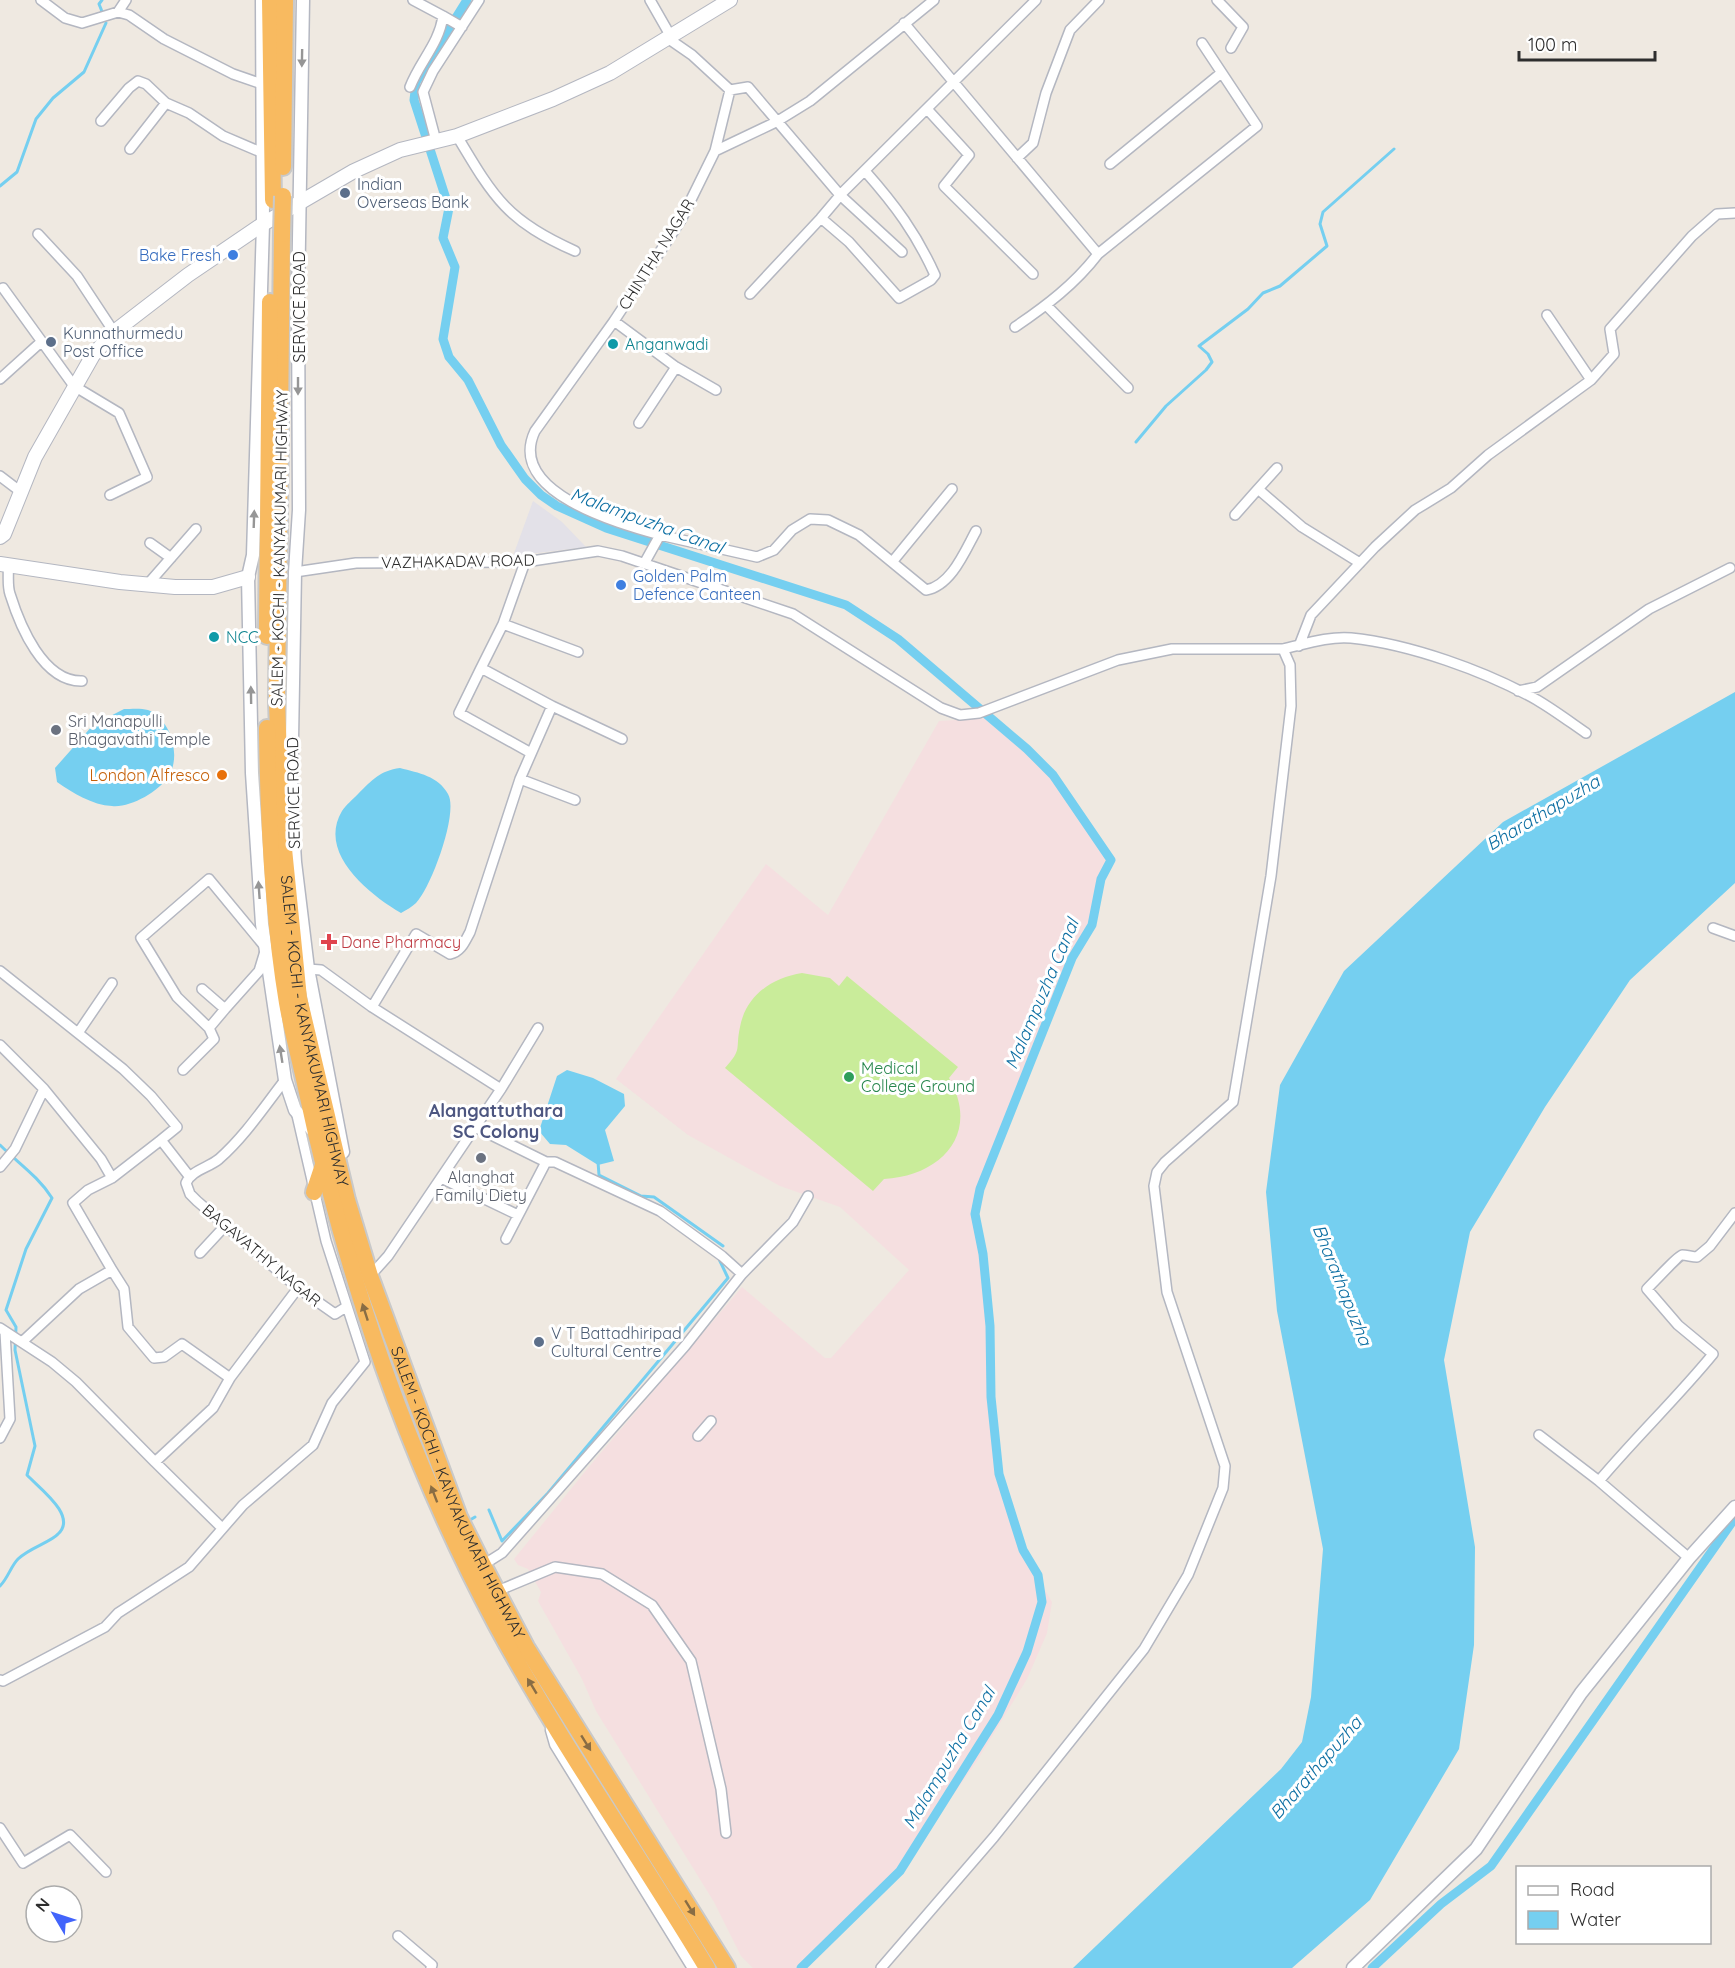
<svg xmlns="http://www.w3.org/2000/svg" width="1735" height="1968" font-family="Quicksand,sans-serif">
<rect width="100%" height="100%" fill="#efe9e1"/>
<path fill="#e3e1e8" d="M533 501 562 522 586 547 513 556Z"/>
<path fill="#f5dfe0" d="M987 718 1038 760 1108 857 1109 866 1100 877 1090 927 1061 982 1008 1121 978 1188 973 1214 982 1252 988 1316 989 1398 998 1473 1022 1551 1052 1602 1047 1633 1027 1679 977 1761 896 1877 804 1968H753L741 1956 714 1902 596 1711 582 1679 538 1601 541 1592 528 1569 518 1565 514 1559 588 1468 742 1287 825 1358H831L909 1270 840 1207 780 1186 688 1135 616 1079 766 864 828 915 939 721Z"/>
<path fill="#c9ec9a" d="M802 973 830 978 839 986 847 976 958 1067 949 1078C981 1134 941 1176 884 1179L873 1191 725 1068C743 1048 735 1050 740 1027 746 995 772 978 802 973Z"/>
<path fill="#75cff0" d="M1735 692V883L1630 980 1545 1107 1470 1232 1444 1360 1475 1547 1474 1645 1459 1749 1370 1900 1292 1968H1073L1281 1769 1302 1742 1311 1697 1323 1549 1277 1311 1266 1192 1280 1085 1344 971 1503 822Z
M124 709C131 709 141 708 148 710 171 719 182 757 168 777 158 792 130 808 112 806 92 805 73 793 57 782L55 768 93 725Z
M400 768C419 773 438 776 448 794 459 812 431 888 416 903 412 907 406 910 401 913 369 894 317 853 342 811 346 805 353 799 358 794 373 779 380 771 400 768Z
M567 1070 593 1078 624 1094 625 1106 605 1130 614 1161 598 1165 566 1145 550 1144 539 1131 557 1076Z"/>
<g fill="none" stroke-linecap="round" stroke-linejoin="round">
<path stroke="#75cff0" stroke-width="3" d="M102 0 99 4 103 14
M0 186 17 172 36 119 53 98 84 72 106 23
M1136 442 1166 406 1206 370 1212 362 1208 354 1199 346 1248 309 1263 293 1280 286 1327 246 1320 224 1323 212 1394 149
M0 1145C18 1163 38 1176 52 1198L26 1249 6 1310 16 1327 15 1350 35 1446 27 1475C39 1488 78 1516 58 1534 51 1542 29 1548 18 1559 11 1566 8 1578 0 1586
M598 1162 599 1175 641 1196 654 1197 723 1246
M489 1510 502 1541 548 1493 728 1278 719 1259
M470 1520 475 1517"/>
<path stroke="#75cff0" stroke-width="9" d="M467 0 416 82 414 100 449 208 443 238 455 267 443 339 449 357 468 380 501 445 525 479 541 495 557 506 606 528 846 605 898 639 1027 749 1053 775 1111 860 1101 879 1092 925 1072 958 980 1189 975 1214 983 1254 990 1326 991 1397 999 1474 1023 1550 1038 1575 1042 1602 1027 1652 998 1715 900 1871 801 1968
M1372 1968 1441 1904 1491 1866 1735 1518"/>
<defs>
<path id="minor" d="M41 0 65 18 82 23 118 12 129 15 164 39 233 74 262 84
M650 0 670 35
M1217 0 1243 27 1231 48
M118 12 126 0
M443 16 462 27
M904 23 1098 254
M410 87C420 61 439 44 443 16L413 0
M730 90 748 87 840 195 902 252
M927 109 969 155 944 186 1033 274
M101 121 129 88 138 81 146 84 166 103 189 113 223 136 263 153
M457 136C494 198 507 221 575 251
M436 141 423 92 433 71 479 0
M130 149 166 103
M715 151 776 122 810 101 934 0
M1017 158 1033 143 1046 93 1070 30 1099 0
M1110 164 1220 74
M821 218 843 192 1036 0
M38 234 77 276 114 332
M3 288 74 386 119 413 147 477 110 495
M750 294 821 218 849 242 899 298 931 280 935 275C916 233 895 205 865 171
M1046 305 1128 388
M1547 315 1591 380
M614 321 676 367 639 423
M1015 327C1046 306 1075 284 1098 254L1257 126 1202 43
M676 367 716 390
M0 379 41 342
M1277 468 1258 489 1302 527 1360 563
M0 476 21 492
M1235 515 1258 489
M660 535 757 557 774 550 792 530 810 519 828 520 859 535 926 590C951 586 965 551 976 531
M150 543 171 558
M893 561 952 489
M645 562 660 535C617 523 506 492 535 431L614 321 681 220 715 151 730 90 692 55 666 37
M8 566C9 575 7 585 10 594 20 626 43 682 82 681
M295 572 356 563 525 562 598 551 622 556 793 614 941 708 960 715 979 713 1118 660 1172 649H1283
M148 584 196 529
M503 624 578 652
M1299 646 1311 615 1375 547 1415 510 1451 488 1488 455 1591 380 1614 354 1610 329 1692 236 1717 214 1735 213
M481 668 459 713 531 753
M1518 691 1537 687 1649 609 1730 568
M552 706 622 739
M520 779 575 800
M1713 928 1735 936
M308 969 321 970 372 1007 501 1089
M0 971 123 1069 151 1096 177 1127 161 1140 189 1176
M372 1007 416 934 450 954C461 952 465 941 470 932L520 779 552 706 481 668 503 624 525 562
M209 1028 225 1009
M78 1033 112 983
M0 1045 44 1089 15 1149 0 1167
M183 1070 214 1039 209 1028 177 997 141 938 209 879 266 948 259 971 225 1009 202 989
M285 1080C264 1107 245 1136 219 1159 208 1168 192 1170 186 1183L190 1194 197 1201 298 1288 335 1314 346 1307
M44 1089 101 1159 112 1178 88 1190 73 1203 112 1270
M475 1127 546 1162
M112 1178 161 1140
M441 1178 518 1215
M506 1239 546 1162H555L660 1211 722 1256 742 1274
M200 1253 225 1226
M370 1276 388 1256 501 1089 538 1028
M0 1328 52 1362 76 1382 155 1462
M22 1342 79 1289 112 1270 124 1289 128 1327 154 1358 164 1357 182 1344 230 1378
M1539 1435 1599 1481 1689 1558
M698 1436 711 1421
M0 1438 10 1419 5 1332
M1599 1481C1636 1437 1677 1398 1713 1354L1678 1325 1647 1289C1652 1284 1679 1255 1682 1255 1687 1255 1692 1257 1697 1257L1710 1246 1735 1213
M222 1528 155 1462 213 1408 230 1378 298 1288
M483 1565 502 1553 685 1346 742 1274 793 1222 808 1196
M495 1592 555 1567 602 1574 652 1605 691 1661 721 1789 726 1833
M0 1680 3 1681 105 1627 118 1613 189 1567 243 1505 313 1445 332 1403 365 1362 326 1241 296 1111
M0 1828 23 1863 70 1835 106 1872
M398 1936 432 1965 431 1968
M881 1968 994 1837 1144 1649 1188 1575 1223 1488 1225 1466 1167 1292 1154 1186 1157 1172 1165 1162 1233 1102 1271 876 1291 706 1290 665 1283 649C1305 644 1329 636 1351 638 1410 644 1485 671 1537 700 1554 710 1570 722 1586 733"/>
<path id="tertiary" d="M262 0 263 224 253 555 248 577 252 773 262 924 285 1080 295 1110 315 1133
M303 0 298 299 299 510 295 572 291 795 295 862 308 969 343 1152
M552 1730 556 1744 694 1968
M1353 1968 1476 1849 1581 1693 1689 1558 1735 1507"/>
<path id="secondary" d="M0 537 4 534 35 457 93 355 114 332 188 275 263 224 354 171 400 150 457 136 553 99 610 73 730 0
M0 564 120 582 175 587H213L248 577"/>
<g id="trunk">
<path d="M270 0 273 200"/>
<path d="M283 167 285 0"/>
<path id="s1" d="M282 234 277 701 281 819 299 998 347 1200 370 1276 416 1401 459 1517 483 1565 526 1647 727 1968"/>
<path d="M267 636 270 302"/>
<path d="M267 728C268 819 272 913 287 1003 292 1031 300 1060 306 1088 345 1273 407 1457 496 1624 560 1743 638 1853 707 1968"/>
<path d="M314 1192 323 1165"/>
</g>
</defs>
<use href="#minor" stroke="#b4b7c1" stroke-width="12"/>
<use href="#tertiary" stroke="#b4b7c1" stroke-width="15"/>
<use href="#secondary" stroke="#b4b7c1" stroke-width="16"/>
<use href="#trunk" stroke="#c9c9c9" stroke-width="20"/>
<use href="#minor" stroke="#fff" stroke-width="9"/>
<use href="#tertiary" stroke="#fff" stroke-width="12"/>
<use href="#secondary" stroke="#fff" stroke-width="14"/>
<use href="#trunk" stroke="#f8ba60" stroke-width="16"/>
<defs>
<path id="trunk-bridge" d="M282 234 283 196"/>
</defs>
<use href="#trunk-bridge" stroke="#c9c9c9" stroke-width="20" stroke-linecap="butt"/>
<use href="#trunk-bridge" stroke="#f8ba60" stroke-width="16"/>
</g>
<defs><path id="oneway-solid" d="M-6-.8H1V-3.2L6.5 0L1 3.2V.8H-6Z" transform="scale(1.5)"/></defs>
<g fill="#969696">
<use href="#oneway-solid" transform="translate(302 58) rotate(91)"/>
<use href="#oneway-solid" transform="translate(298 386) rotate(90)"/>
<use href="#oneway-solid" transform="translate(254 519) rotate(-88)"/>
<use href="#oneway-solid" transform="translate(251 695) rotate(-91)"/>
<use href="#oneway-solid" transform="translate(259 890) rotate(-94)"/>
<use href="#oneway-solid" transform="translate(281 1054) rotate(-99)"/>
</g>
<g fill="#896d44">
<use href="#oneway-solid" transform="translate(365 1312) rotate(-108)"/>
<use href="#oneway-solid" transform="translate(434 1494) rotate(-111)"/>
<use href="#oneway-solid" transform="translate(532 1686) rotate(-121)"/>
<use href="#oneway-solid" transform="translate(586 1743) rotate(58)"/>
<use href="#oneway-solid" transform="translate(690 1908) rotate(58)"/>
</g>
<g fill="#5c6f8a" stroke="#fff" stroke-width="2">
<circle cx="345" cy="193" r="6"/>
<circle cx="51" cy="342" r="6"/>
<circle cx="539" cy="1342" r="6"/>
</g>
<g fill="#3f7fe0" stroke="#fff" stroke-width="2">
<circle cx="233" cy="255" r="6"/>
<circle cx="621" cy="585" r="6"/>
</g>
<g fill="#0f9aa8" stroke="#fff" stroke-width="2">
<circle cx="613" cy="344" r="6"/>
<circle cx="214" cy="637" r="6"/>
</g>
<g fill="#6b7280" stroke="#fff" stroke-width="2">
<circle cx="56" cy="730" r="6"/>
<circle cx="481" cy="1158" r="6"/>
</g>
<circle fill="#e8710a" stroke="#fff" stroke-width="2" cx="222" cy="775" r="6"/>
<path fill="#e0444e" stroke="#fff" stroke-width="2" d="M326 933h6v6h6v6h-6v6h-6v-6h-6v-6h6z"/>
<circle fill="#2e9e5b" stroke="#fff" stroke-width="2" cx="849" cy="1077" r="6"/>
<g text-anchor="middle" stroke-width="6" stroke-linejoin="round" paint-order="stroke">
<g font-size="16" fill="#4e5e75" stroke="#fff" text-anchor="start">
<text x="357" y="190">Indian<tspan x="357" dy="18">Overseas Bank</tspan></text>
<text x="63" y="339">Kunnathurmedu<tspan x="63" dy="18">Post Office</tspan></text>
<text x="551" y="1339">V T Battadhiripad<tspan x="551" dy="18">Cultural Centre</tspan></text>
</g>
<g font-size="16" fill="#2e2e2e" stroke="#fff">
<text transform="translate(656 254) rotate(-58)" y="6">CHINTHA NAGAR</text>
<text transform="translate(299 307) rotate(-90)" y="6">SERVICE ROAD</text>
<text transform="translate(279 548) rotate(-89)" y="6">SALEM - KOCHI - KANYAKUMARI HIGHWAY</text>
<text transform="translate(458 561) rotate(-1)" y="6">VAZHAKADAV ROAD</text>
<text transform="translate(293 793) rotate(-91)" y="6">SERVICE ROAD</text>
<text dy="6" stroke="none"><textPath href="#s1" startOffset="800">SALEM - KOCHI - KANYAKUMARI HIGHWAY</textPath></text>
<text transform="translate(262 1255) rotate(40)" y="6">BAGAVATHY NAGAR</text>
<text dy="6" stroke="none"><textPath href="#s1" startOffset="1286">SALEM - KOCHI - KANYAKUMARI HIGHWAY</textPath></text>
</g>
<g font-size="16" fill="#366cbe" stroke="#fff" text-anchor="end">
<text x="221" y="261">Bake Fresh</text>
<text x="633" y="582" text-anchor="start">Golden Palm<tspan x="633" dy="18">Defence Canteen</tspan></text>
</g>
<g font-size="16" fill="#0d838f" stroke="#fff" text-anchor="start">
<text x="625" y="350">Anganwadi</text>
<text x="226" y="643">NCC</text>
</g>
<g font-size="16" fill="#5b616d" stroke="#fff" text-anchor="start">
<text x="68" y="727">Sri Manapulli<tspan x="68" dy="18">Bhagavathi Temple</tspan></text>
<text x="481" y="1183" text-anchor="middle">Alanghat<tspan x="481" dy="18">Family Diety</tspan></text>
</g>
<g font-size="16" fill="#c56008" stroke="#fff" text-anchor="end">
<text x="210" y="781">London Alfresco</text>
</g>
<g font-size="16" fill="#be3a42" stroke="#fff" text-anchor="start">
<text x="341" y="948">Dane Pharmacy</text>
</g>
<g font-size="16" fill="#27864d" stroke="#fff" text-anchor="start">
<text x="861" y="1074">Medical<tspan x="861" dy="18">College Ground</tspan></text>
</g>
<g font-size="18" font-style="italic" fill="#0d6fa3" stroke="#fff">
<text transform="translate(647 521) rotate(20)" y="6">Malampuzha Canal</text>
<text transform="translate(1543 813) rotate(-31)" y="6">Bharathapuzha</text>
<text transform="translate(1042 994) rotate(-67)" y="6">Malampuzha Canal</text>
<text transform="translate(1342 1285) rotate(68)" y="6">Bharathapuzha</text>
<text transform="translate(949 1758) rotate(-59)" y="6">Malampuzha Canal</text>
<text transform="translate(1316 1768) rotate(-49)" y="6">Bharathapuzha</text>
</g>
<g font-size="18" font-weight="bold" fill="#4d5680" stroke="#fff">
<text x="496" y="1117">Alangattuthara<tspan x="496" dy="21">SC Colony</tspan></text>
</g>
</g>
<rect x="1516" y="1866" width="195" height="78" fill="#ffffff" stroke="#ababab" stroke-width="1.5"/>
<rect x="1528" y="1886" width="30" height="9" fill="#ffffff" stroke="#ababab" stroke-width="1.5"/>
<text x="1570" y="1896" font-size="18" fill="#2e2e2e">Road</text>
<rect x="1528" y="1911" width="30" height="18" fill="#75cff0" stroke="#ababab" stroke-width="1.5"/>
<text x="1570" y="1926" font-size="18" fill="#2e2e2e">Water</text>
<g transform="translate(54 1914) rotate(309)"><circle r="28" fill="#ffffff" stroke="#ababab" stroke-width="1.5"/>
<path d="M0-4.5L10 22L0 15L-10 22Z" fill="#4264fb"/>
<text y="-9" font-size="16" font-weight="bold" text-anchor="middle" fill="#2e2e2e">N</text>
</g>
<path d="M1519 51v9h136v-9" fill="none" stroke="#2e2e2e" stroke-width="3"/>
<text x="1528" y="51" font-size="18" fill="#2e2e2e" stroke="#ffffff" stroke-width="4.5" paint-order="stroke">100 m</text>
</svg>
